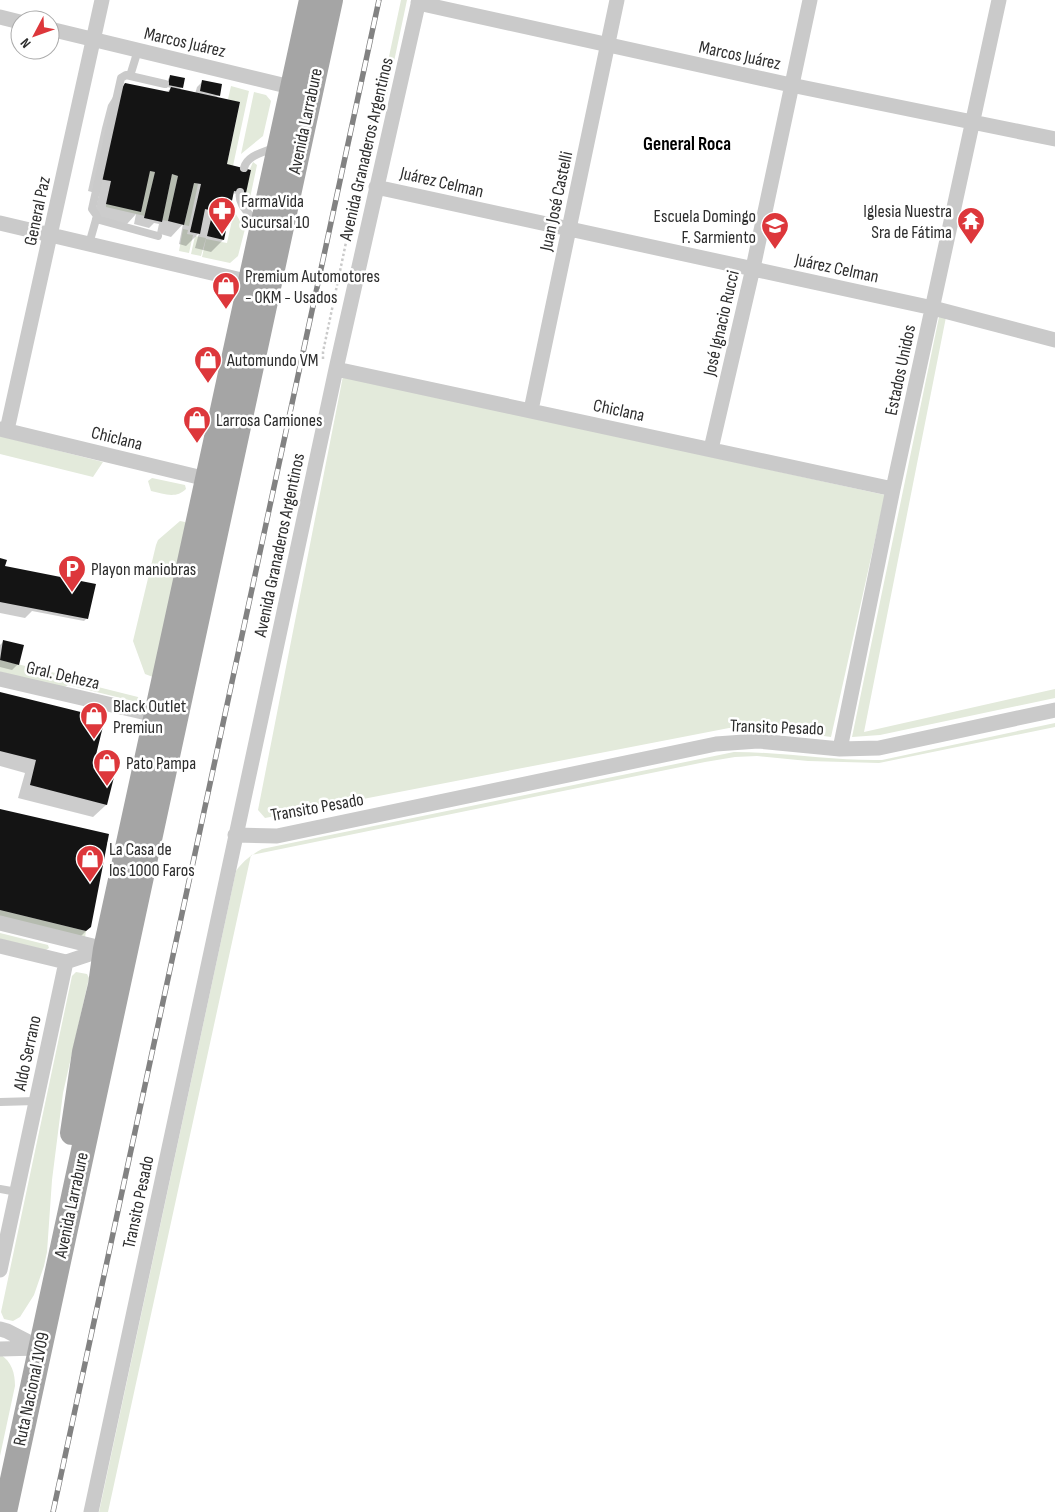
<svg xmlns="http://www.w3.org/2000/svg" width="1055" height="1512" font-family="'Sofia Sans Condensed',sans-serif">
<rect width="100%" height="100%" fill="#fff"/>
<path fill="#e3eadb" d="M401 0H407L384 109 377 113Z
M231 86 249 91 233 166 227 164 240 103 228 99Z
M254 92 266 95 271 101 263 136 241 154Z
M253 162 257 165 250 198 247 200 244 198 251 170 250 169Z
M150 171 155 172 145 216 106 207V204Z
M172 174 178 176 168 221 162 220Z
M194 183 198 184 189 226 184 225Z
M234 211 245 229 238 256 230 263 202 257 206 239 227 243Z
M183 229 188 230 187 234 193 235 189 253 179 251Z
M195 236 206 238 201 256 191 254Z
M947 312 864 732 1055 689V698L880 735 852 737 939 317Z
M343 376 885 495 831 737 758 727 729 728 265 818 258 810Z
M0 436 103 462 93 477 0 454Z
M152 478 185 485 186 489C176 499 164 494 151 491L148 481Z
M180 521 185 522 187 524 153 677 145 674 133 641 156 545 158 540Z
M0 660 68 676 70 680 138 697 139 700 137 702 68 685 63 688 0 672Z
M1055 723V727L879 763 808 761 757 756 735 757 705 762 251 855 108 1512H99L236 871C243 861 251 855 262 849L734 752C784 752 833 761 882 760Z
M0 910 86 931 85 938 0 917Z
M0 933 48 945 49 948 46 950 0 939Z
M76 972 87 974 89 978 63 1093 52 1180 47 1252 44 1266 34 1295 20 1317 13 1321 4 1319 1 1312 72 976Z
M0 1354C12 1362 15 1373 15 1386L0 1456Z"/>
<path fill="#0003" d="M171 76 182 87 179 90 195 94 197 87 203 81 219 95 215 98 226 165 250 171 245 193 242 195 232 193 223 240 211 252 195 248 199 233 186 246 179 244 183 224 171 237 157 233 159 224 154 223 149 228 134 224 136 214 127 224 94 216 99 194 88 191 102 128 108 105 113 97 125 84 166 93 171 88 167 87 168 79Z
M0 560 3 569 87 618 84 621 32 611 25 618 0 613Z
M4 641 18 664 12 670 0 667V645Z
M0 693 93 760 116 766 106 805 93 817 18 798 25 773 0 766Z
M0 810 90 927 77 940 0 925Z"/>
<path fill="#141414" d="M170 75 185 78 183 88 168 85Z
M202 80 222 84 220 96 200 91Z
M125 83 169 92 171 87 240 102 227 164 251 170 246 193 234 191 224 240 207 236 213 211 205 209 200 234 190 232 201 184 194 183 184 225 168 221 178 176 172 174 162 222 144 218 155 172 150 171 141 212 106 204 111 181 99 179 120 91Z
M0 558 7 560 5 566 96 584 88 619 0 602Z
M3 640 24 645 19 665 0 660Z
M0 692 105 718 95 759 117 765 107 805 30 785 36 760 0 751Z
M0 809 109 834 91 927 86 931 0 910Z"/>
<g fill="none" stroke-linecap="round" stroke-linejoin="round">
<path stroke="#cacaca" stroke-width="2.5" stroke-dasharray="2.5 2.5" stroke-linecap="butt" d="M372 143 379 106
M323 359V352L374 109 381 96"/>
<path stroke="#cacaca" stroke-width="8" d="M130 76 138 50
M244 168C247 155 265 152 276 147
M240 192C237 204 250 214 257 224
M96 219 158 236
M89 244 97 216 92 209 121 78 126 75 165 84
M0 1102 36 1101
M0 1189 17 1192"/>
<path stroke="#cacaca" stroke-width="15" d="M418 3 791 85 1055 139
M0 17 20 22
M50 29 299 89
M376 187 933 308 1055 340
M0 223 250 282
M336 369 893 489
M531 410 617 0
M0 429 215 481
M7 430 102 0
M711 449 753 268 810 0
M0 679 164 717
M840 749 893 489 999 0
M235 835 277 836 716 744 758 741 840 749 879 748 1055 710
M0 923 105 949
M0 946 66 962
M66 962 105 949
M0 1270 66 962
M0 1329 7 1331 40 1348
M0 1349 39 1348
M91 1512 336 369 419 0"/>
<path stroke="#a5a5a5" stroke-width="24" d="M72 1133 84 1052 100 985 105 949 311 0
M5 1512 331 0"/>
<defs>
<path id="rail" d="M53 1512 379 0"/>
</defs>
<use href="#rail" stroke="#828282" stroke-width="5.5"/>
<use href="#rail" stroke="#fff" stroke-width="4" stroke-dasharray="11" stroke-linecap="butt"/>
</g>
<defs>
<symbol id="pharmacy-pin" viewBox="-11 -11 22 30"><path d="M0 17L-7.5 6A9.5 9.5 0 1 1 7.5 6Z" fill="#dd373b" stroke="#fff"/><path d="M-2-6h4v4h4v4h-4v4h-4v-4h-4v-4h4Z" fill="#fff"/></symbol>
<symbol id="temple-pin" viewBox="-11 -11 22 30"><path d="M0 17L-7.5 6A9.5 9.5 0 1 1 7.5 6Z" fill="#dd373b" stroke="#fff"/><path d="M0-6L5-2H3V0L6.5 2.5H4V6H1.5V3h-3V6H-4V2.5H-6.5L-3 0V-2H-5Z" fill="#fff"/></symbol>
<symbol id="school-pin" viewBox="-11 -11 22 30"><path d="M0 17L-7.5 6A9.5 9.5 0 1 1 7.5 6Z" fill="#dd373b" stroke="#fff"/><path d="M0-5L7-2L0 1L-7-2ZM-4 1L0 2.5L4 1V4Q0 6-4 4Z" fill="#fff"/></symbol>
<symbol id="shop-pin" viewBox="-11 -11 22 30"><path d="M0 17L-7.5 6A9.5 9.5 0 1 1 7.5 6Z" fill="#dd373b" stroke="#fff"/><path d="M-5-2.5h2.3a2.7 3.5 0 0 1 5.4 0H5L5.5 6h-11ZM-1.5-2.5h3a1.5 2.3 0 0 0-3 0Z" fill="#fff"/></symbol>
<symbol id="parking-pin" viewBox="-11 -11 22 30"><path d="M0 17L-7.5 6A9.5 9.5 0 1 1 7.5 6Z" fill="#dd373b" stroke="#fff"/><path d="M-3.5-5.5H1a3.5 3.5 0 0 1 0 7H-1V5.5H-3.5ZM-1-3.4V-.6H.8a1.4 1.4 0 0 0 0-2.8Z" fill="#fff"/></symbol>
</defs>
<g fill-rule="evenodd">
<use href="#pharmacy-pin" x="206" y="195" width="32" height="43"/>
<use href="#temple-pin" x="955" y="205" width="32" height="43"/>
<use href="#school-pin" x="759" y="210" width="32" height="43"/>
<use href="#shop-pin" x="210" y="270" width="32" height="43"/>
<use href="#shop-pin" x="192" y="344" width="32" height="43"/>
<use href="#shop-pin" x="181" y="404" width="32" height="43"/>
<use href="#parking-pin" x="56" y="553" width="32" height="43"/>
<use href="#shop-pin" x="78" y="700" width="32" height="43"/>
<use href="#shop-pin" x="91" y="747" width="32" height="43"/>
<use href="#shop-pin" x="74" y="843" width="32" height="43"/>
</g>
<g text-anchor="middle" stroke-width="5" stroke-linejoin="round" paint-order="stroke">
<g font-size="18" fill="#2d2d2d" stroke="#fff">
<text transform="translate(185 42) rotate(13)" y="6">Marcos Juárez</text>
<text transform="translate(740 55) rotate(12)" y="6">Marcos Juárez</text>
<text transform="translate(305 121) rotate(-78)" y="6">Avenida Larrabure</text>
<text transform="translate(366 149) rotate(-77)" y="6">Avenida Granaderos Argentinos</text>
<text transform="translate(442 182) rotate(13)" y="6">Juárez Celman</text>
<text transform="translate(556 201) rotate(-78)" y="6">Juan José Castelli</text>
<text transform="translate(37 211) rotate(-78)" y="6">General Paz</text>
<text transform="translate(837 268) rotate(12)" y="6">Juárez Celman</text>
<text transform="translate(721 323) rotate(-77)" y="6">José Ignacio Rucci</text>
<text transform="translate(900 370) rotate(-78)" y="6">Estados Unidos</text>
<text transform="translate(619 410) rotate(12)" y="6">Chiclana</text>
<text transform="translate(117 438) rotate(14)" y="6">Chiclana</text>
<text transform="translate(279 545) rotate(-78)" y="6">Avenida Granaderos Argentinos</text>
<text transform="translate(63 675) rotate(13)" y="6">Gral. Deheza</text>
<text transform="translate(777 727) rotate(2)" y="6">Transito Pesado</text>
<text transform="translate(317 807) rotate(-10)" y="6">Transito Pesado</text>
<text transform="translate(27 1053) rotate(-78)" y="6">Aldo Serrano</text>
<text transform="translate(138 1202) rotate(-78)" y="6">Transito Pesado</text>
<text transform="translate(71 1205) rotate(-78)" y="6">Avenida Larrabure</text>
<text transform="translate(31 1389) rotate(-78)" y="6">Ruta Nacional 1V09</text>
</g>
<g font-size="18" fill="#2d2d2d" stroke="#fff" text-anchor="start">
<text x="241" y="207">FarmaVida<tspan x="241" dy="21">Sucursal 10</tspan></text>
<text x="952" y="217" text-anchor="end">Iglesia Nuestra<tspan x="952" dy="21">Sra de Fátima</tspan></text>
<text x="756" y="222" text-anchor="end">Escuela Domingo<tspan x="756" dy="21">F. Sarmiento</tspan></text>
<text x="245" y="282">Premium Automotores<tspan x="245" dy="21">- 0KM - Usados</tspan></text>
<text x="227" y="366">Automundo VM</text>
<text x="216" y="426">Larrosa Camiones</text>
<text x="91" y="575">Playon maniobras</text>
<text x="113" y="712">Black Outlet<tspan x="113" dy="21">Premiun</tspan></text>
<text x="126" y="769">Pato Pampa</text>
<text x="109" y="855">La Casa de<tspan x="109" dy="21">los 1000 Faros</tspan></text>
</g>
<g font-size="19" font-weight="bold" fill="#000" stroke="#fff">
<text x="687" y="150">General Roca</text>
</g>
</g>
<g transform="translate(35 35) rotate(229)"><circle r="24" fill="#ffffff" stroke="#ababab"/>
<path d="M0-4L9 19L0 12L-9 19Z" fill="#dd373b"/>
<text y="-8" font-size="14" font-weight="bold" text-anchor="middle" fill="#2d2d2d">N</text>
</g>
</svg>
